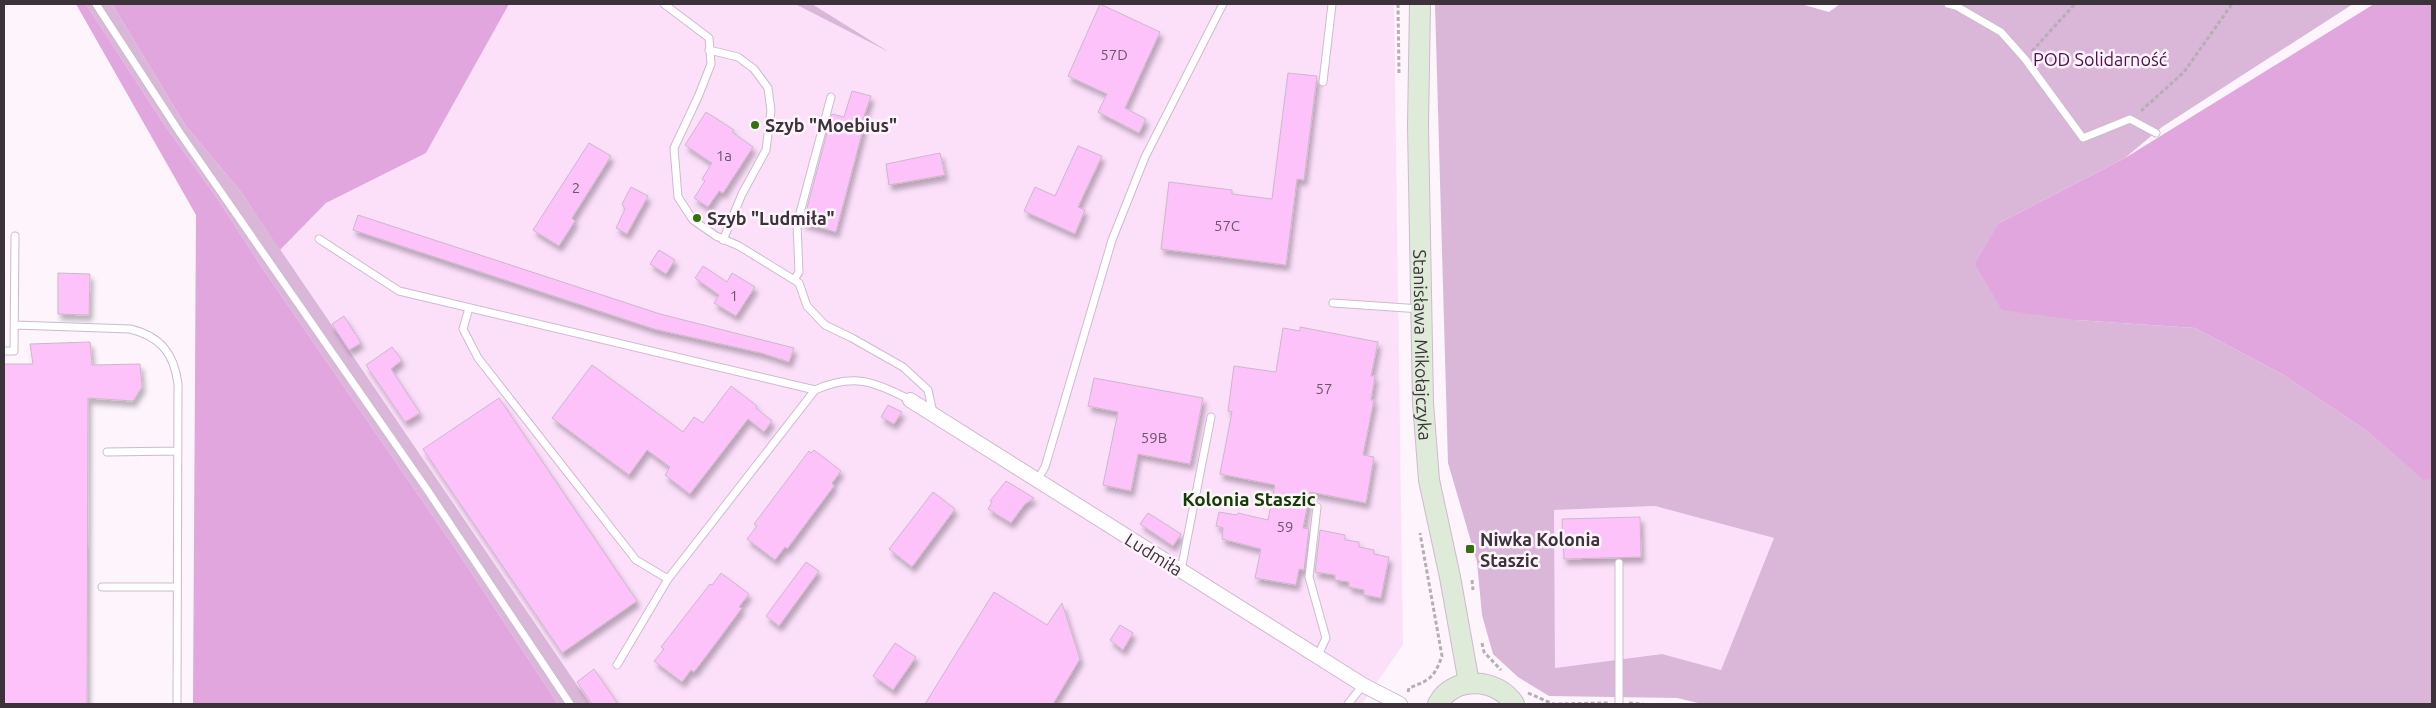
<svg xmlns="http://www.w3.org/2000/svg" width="2436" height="708" viewBox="0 0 2436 708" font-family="Ubuntu,sans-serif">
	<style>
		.built { fill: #fce0fa }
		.green { fill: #dab7d8; fill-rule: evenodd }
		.forest { fill: #e1a6dd }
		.building { fill: #fec2fa; stroke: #ccb7ca; filter: url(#shadow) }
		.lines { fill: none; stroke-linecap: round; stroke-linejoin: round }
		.lane-casing { stroke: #cebacd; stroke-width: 9 }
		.street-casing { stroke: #cebacd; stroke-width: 16 }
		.secondary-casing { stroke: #cebacd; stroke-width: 22 }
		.path { stroke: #b6adb5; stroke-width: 3; stroke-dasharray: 4 2.5; stroke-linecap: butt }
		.lane { stroke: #fff; stroke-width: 7 }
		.street { stroke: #fff; stroke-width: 14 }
		.secondary { stroke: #ddebd8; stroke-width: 20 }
		.poi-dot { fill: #32720c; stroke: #fdf4fc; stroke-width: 2 }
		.labels { text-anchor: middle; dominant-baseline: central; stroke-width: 5; stroke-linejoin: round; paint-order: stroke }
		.number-label { font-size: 15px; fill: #6c566a }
		.park-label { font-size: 18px; fill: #530d52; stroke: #fdf4fc }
		.poi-label { font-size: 18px; font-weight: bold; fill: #3b323a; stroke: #fdf4fc; text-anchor: start }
		.street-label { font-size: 18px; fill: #3b323a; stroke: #fdf4fc }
		.neighbourhood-label { font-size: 19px; font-weight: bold; fill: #133c00; stroke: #fdf4fc }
	</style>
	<defs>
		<filter id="shadow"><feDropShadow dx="3" dy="5.5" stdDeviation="2.5" flood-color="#0004"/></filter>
	</defs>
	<rect width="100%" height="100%" fill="#fdf4fc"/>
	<path class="built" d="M 509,4 L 795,4 L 881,48 L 812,4 L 1394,4 L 1403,645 L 1362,704 L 590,704 L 280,250 L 326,203 L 426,153 Z
		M 1655,506 L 1774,538 L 1721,670 L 1662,654 L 1555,668 L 1553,510 Z"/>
	<path class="green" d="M 86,4 L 112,4 L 185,125 L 241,192 L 590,704 L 558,704 L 459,554 L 263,269 L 217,198 L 164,124 Z
		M 795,4 L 812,4 L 889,52 Z
		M 1435,4 L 1801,4 L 1829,12 L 1840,4 L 2353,4 L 2162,127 L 2125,158 L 1999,223 L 2076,320 L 2195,328 L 2282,374 L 2367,431 L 2424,479 L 2432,479 L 2432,704 L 1702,704 L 1677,698 L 1549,696 L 1518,677 L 1493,654 L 1482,615 L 1477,562 L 1448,463 ZM 1655,506 L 1774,538 L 1721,670 L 1662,654 L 1555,668 L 1554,510 Z"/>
	<path class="forest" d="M 76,4 L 86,4 L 164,124 L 217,198 L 263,269 L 459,554 L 558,704 L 193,704 L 196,215 Z
		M 112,4 L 509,4 L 426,153 L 326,203 L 280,250 L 241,192 L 185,125 Z
		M 2374,4 L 2432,4 L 2432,479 L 2424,480 L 2367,431 L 2282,374 L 2195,328 L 2076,320 L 2002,310 L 1975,264 L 1999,223 L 2125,158 Z"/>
	<path class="building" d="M 1100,4 L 1160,32 L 1125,108 L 1146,119 L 1139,133 L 1098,112 L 1107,94 L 1068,76 Z
		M 1288,73 L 1317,76 L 1304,180 L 1297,179 L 1286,265 L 1161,249 L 1169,182 L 1232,190 L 1232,194 L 1272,199 Z
		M 852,91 L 871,96 L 862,122 L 865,122 L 836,232 L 803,223 L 832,114 L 844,117 Z
		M 706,112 L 734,130 L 732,132 L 753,147 L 723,193 L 719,191 L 708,207 L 694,198 L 705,181 L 702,179 L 712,163 L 685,145 Z
		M 589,143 L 611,156 L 572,218 L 575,221 L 559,246 L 533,230 Z
		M 1078,146 L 1102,156 L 1078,207 L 1085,210 L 1075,234 L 1024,211 L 1035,187 L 1055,196 Z
		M 940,153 L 945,175 L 889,185 L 886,164 Z
		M 631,187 L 648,196 L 627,234 L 616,228 L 625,209 L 622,204 Z
		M 358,215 L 660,314 L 794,348 L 789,362 L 761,353 L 654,329 L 353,230 Z
		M 659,250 L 675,260 L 666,274 L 650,264 Z
		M 703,266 L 727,282 L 732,273 L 755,287 L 736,316 L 714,303 L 719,295 L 695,278 Z
		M 58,273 L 90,274 L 89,315 L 58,314 Z
		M 344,316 L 361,343 L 349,350 L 332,324 Z
		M 1300,327 L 1378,342 L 1371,376 L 1375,376 L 1371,400 L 1374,400 L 1363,455 L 1374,457 L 1366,503 L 1310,492 L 1303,528 L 1309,529 L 1304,570 L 1299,569 L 1296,585 L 1255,578 L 1261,549 L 1222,539 L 1223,528 L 1216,526 L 1219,512 L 1237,515 L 1238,513 L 1268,520 L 1275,485 L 1220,474 L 1232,412 L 1228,411 L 1234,366 L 1276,372 L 1283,328 L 1300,331 Z
		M 90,342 L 92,365 L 140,364 L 142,387 L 133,401 L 88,398 L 87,704 L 4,704 L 4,364 L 33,364 L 30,344 Z
		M 392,347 L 402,360 L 391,369 L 420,413 L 405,422 L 366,365 Z
		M 592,365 L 683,432 L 694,417 L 703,423 L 731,386 L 757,406 L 756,408 L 772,421 L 764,432 L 748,419 L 690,494 L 665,475 L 670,467 L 647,450 L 629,475 L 552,418 Z
		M 1094,378 L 1203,398 L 1190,464 L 1138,454 L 1131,491 L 1103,485 L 1118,412 L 1088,406 Z
		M 499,398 L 637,601 L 562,653 L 423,449 Z
		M 888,405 L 902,412 L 894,424 L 881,417 Z
		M 814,450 L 841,471 L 832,483 L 834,486 L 787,549 L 785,547 L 775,560 L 747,539 L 757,526 L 754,524 L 809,451 L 811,453 Z
		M 1006,481 L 1034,498 L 1025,504 L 1011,523 L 988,509 L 992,502 L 990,501 Z
		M 933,492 L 955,509 L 912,567 L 889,549 Z
		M 1148,513 L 1181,534 L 1173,546 L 1140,524 Z
		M 1640,517 L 1641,557 L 1564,559 L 1562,519 Z
		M 1320,530 L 1345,535 L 1345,540 L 1359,542 L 1359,547 L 1374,550 L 1374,554 L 1389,557 L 1381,598 L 1364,595 L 1364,590 L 1349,587 L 1349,582 L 1335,580 L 1335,575 L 1315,572 Z
		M 806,562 L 819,571 L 779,626 L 766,616 Z
		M 721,573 L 749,594 L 739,607 L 742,608 L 710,651 L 694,672 L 691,670 L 682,682 L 654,661 L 664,649 L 661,647 L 710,584 L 712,585 Z
		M 994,592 L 1047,625 L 1062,603 L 1080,659 L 1053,704 L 925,704 Z
		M 1120,625 L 1133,633 L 1123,650 L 1110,640 Z
		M 895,643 L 916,657 L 893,690 L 873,676 Z
		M 594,669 L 618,704 L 592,704 L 577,682 Z"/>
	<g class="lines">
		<defs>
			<path id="lane" d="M 96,4 L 180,133 L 428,491 L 570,704
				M 664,4 L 709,38 L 711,64 L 698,97 L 674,148 L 678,197 L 693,220 L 716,236 L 739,246 L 799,283 L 807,306 L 825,325 L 852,338 L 903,367 L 928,390 L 933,413
				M 1948,4 L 1956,6 L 2001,32 L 2025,59 L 2083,138 L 2130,119 L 2156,133
				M 709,50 L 738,57 L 754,69 L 768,88 L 771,111 L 766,150 L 742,194 L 723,240
				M 1323,82 L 1332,4
				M 319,239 L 399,291 L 815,390
				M 794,280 L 799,272 L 797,224 L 831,97
				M 1333,303 L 1421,309
				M 469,308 L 463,329 L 478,358 L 636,560 L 668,579
				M 15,325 L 130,329 C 160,336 174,353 178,384 L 177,704
				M 4,351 L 14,351 L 15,236
				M 107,452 L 177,451
				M 1037,480 L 1045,467 L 1112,240 L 1145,157 L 1223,4
				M 1317,507 L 1309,577 L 1326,638 L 1318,655
				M 1181,570 L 1211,417
				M 102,587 L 177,587
				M 617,665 L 668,579 L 815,390 C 853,373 874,381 910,400
				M 1348,704 L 1363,685
				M 1619,704 L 1619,563"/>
			<path id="street" d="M 910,400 L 1363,685 L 1400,704"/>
			<g id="secondary">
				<path id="s1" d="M 1420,4 L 1418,126 L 1423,403 L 1429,480 L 1450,577 L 1469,683"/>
				<path d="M 1438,704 C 1453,675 1498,678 1514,704"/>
			</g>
		</defs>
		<use href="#lane" class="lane-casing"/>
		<use href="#street" class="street-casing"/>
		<use href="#secondary" class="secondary-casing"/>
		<path class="path" d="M 1398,4 L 1399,73
			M 2032,51 L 2075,4
			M 2141,111 L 2184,72 L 2232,4
			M 1472,580 L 1473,590
			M 1482,643 L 1484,652 L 1501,670
			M 1408,692 L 1409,688 C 1430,680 1434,678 1442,656 L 1420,533
			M 1528,693 L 1553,704 L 1608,703
			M 1629,703 L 1643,704"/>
		<use href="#lane" class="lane"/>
		<use href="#street" class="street"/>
		<use href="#secondary" class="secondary"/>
	</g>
	<g class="poi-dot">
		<circle cx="755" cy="125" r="5"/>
		<circle cx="697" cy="218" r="5"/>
		<rect x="1465" y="544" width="10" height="10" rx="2.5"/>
	</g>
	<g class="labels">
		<g class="number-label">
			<text x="1114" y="54">57D</text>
			<text x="724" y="155">1a</text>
			<text x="576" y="187">2</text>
			<text x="1227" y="225">57C</text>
			<text x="734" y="295">1</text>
			<text x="1324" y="388">57</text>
			<text x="1154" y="437">59B</text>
			<text x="1285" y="526">59</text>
		</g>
		<g class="park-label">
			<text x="2100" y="59">POD Solidarność</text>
		</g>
		<g class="poi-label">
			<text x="765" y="125">Szyb "Moebius"</text>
			<text x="707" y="218">Szyb "Ludmiła"</text>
			<text x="1480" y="539">Niwka Kolonia<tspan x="1480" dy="21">Staszic</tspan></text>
		</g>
		<g class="street-label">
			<text stroke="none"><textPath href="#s1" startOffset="341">Stanisława Mikołajczyka</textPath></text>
			<text transform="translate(1154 554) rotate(32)">Ludmiła</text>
		</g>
		<g class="neighbourhood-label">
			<text x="1249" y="499">Kolonia Staszic</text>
		</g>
	</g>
	<rect width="2436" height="708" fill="none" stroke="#3b323a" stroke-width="10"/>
</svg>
